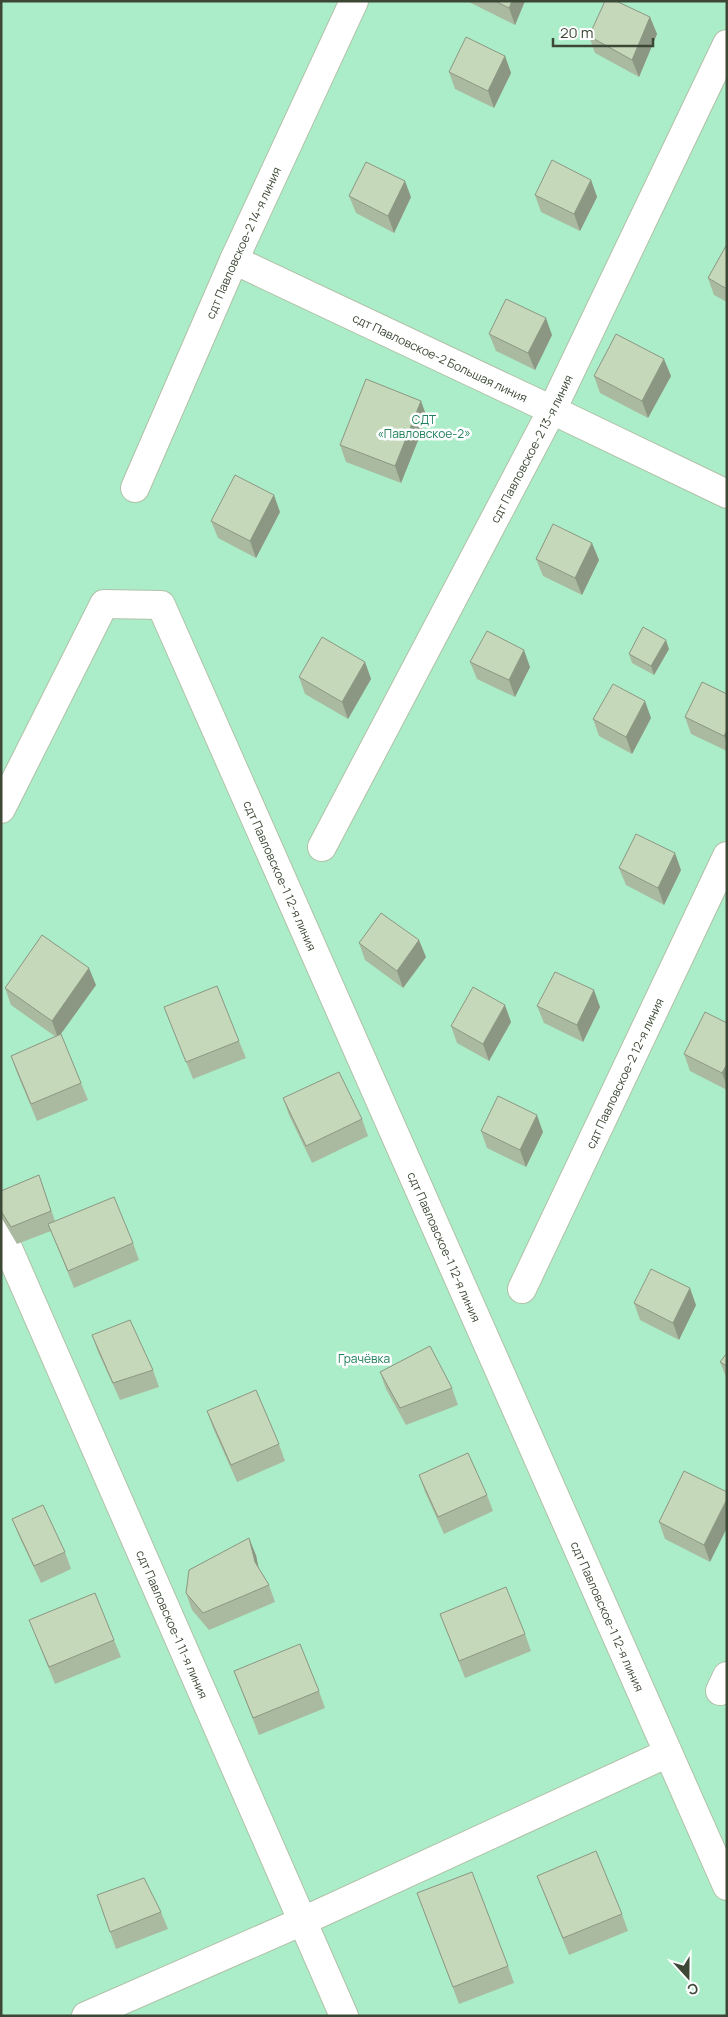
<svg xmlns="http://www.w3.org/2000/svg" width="728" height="2017" viewBox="0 0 728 2017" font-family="Manrope,sans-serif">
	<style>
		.green { fill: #abedc9 }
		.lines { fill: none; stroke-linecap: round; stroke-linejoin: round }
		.minor-casing { stroke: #b0c1a8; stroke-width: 30 }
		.minor { stroke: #fff; stroke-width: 28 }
		.wall { fill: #aabaa0 }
		.shaded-wall { fill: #8b9782 }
		.building { fill: #c6d8ba; stroke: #8b9782 }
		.labels { text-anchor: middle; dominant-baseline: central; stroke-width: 5; stroke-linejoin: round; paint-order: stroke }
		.street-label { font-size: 12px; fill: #3c4835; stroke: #fff }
		.park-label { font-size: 12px; fill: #21815d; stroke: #fff }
	</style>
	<rect width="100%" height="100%" fill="#eaf5e6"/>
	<path class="green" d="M 1,1 L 727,1 L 727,2016 L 1,2016 Z"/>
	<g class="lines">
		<defs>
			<g id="minor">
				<path id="s1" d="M 234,260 L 552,410 L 727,494"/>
				<path id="s2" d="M 135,488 L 234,260 L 354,1"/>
				<path id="s3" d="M 1,809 L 104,604 L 161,605 L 727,1886"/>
				<path id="s4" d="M 322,847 L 552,410 L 727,44"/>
				<path id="s5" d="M 1,1232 L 344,2016"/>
				<path id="s6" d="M 522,1289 L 727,856"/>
				<path d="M 720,1691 L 727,1676"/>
				<path d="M 86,2016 L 303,1921 L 668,1753"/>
			</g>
		</defs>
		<use href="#minor" class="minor-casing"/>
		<use href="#minor" class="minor"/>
	</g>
	<path class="wall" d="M 467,1 L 525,1 L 515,25 Z
		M 650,17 L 657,34 L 639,77 L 595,53 L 589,36 Z
		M 505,56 L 511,73 L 494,108 L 455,89 L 449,72 Z
		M 591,180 L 597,197 L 580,231 L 541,212 L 535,195 Z
		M 349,196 L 411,197 L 394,233 L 356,213 Z
		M 727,244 L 727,302 L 714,295 L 708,278 Z
		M 489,334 L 552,335 L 535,370 L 496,351 Z
		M 594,376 L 671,376 L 648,418 L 600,393 Z
		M 421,401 L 427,418 L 401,483 L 346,462 L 340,445 Z
		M 280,512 L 256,558 L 218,538 L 211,521 Z
		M 536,559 L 599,560 L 582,595 L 543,576 Z
		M 669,649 L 654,675 L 632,663 L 629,654 Z
		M 365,662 L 371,679 L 348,719 L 305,694 L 299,677 Z
		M 470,662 L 530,667 L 515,697 L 477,679 Z
		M 727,694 L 727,751 L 691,734 L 685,717 Z
		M 651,718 L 632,754 L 599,736 L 593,719 Z
		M 619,868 L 681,870 L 664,905 L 626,885 Z
		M 359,943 L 426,957 L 403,988 L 365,960 Z
		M 96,985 L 60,1035 L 81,1083 L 88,1100 L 37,1121 L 17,1073 L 11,1056 L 56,1037 L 11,1005 L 5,988 Z
		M 537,1006 L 600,1007 L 583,1042 L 544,1023 Z
		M 164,1007 L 239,1041 L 246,1058 L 193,1079 Z
		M 511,1022 L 489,1061 L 457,1043 L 451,1026 Z
		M 727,1023 L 727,1090 L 690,1071 L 684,1054 Z
		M 283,1098 L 362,1119 L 368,1136 L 312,1163 L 289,1115 Z
		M 481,1131 L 543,1132 L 526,1167 L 487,1148 Z
		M 39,1175 L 55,1221 L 133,1243 L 139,1260 L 74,1288 L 51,1231 L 17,1244 L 1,1217 L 1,1191 Z
		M 634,1303 L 696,1305 L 679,1340 L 640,1320 Z
		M 92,1335 L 153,1370 L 159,1387 L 120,1400 L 98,1352 Z
		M 727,1353 L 727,1379 L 720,1362 Z
		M 380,1372 L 452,1388 L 458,1405 L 406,1425 L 386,1389 Z
		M 207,1411 L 279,1444 L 285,1461 L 237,1482 L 213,1428 Z
		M 684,1471 L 710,1562 L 665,1539 L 659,1522 Z
		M 419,1475 L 487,1495 L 493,1511 L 444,1534 L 425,1492 Z
		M 12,1519 L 65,1552 L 71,1569 L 41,1583 L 19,1536 Z
		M 256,1555 L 258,1568 L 269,1585 L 275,1602 L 209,1630 L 192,1610 L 186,1593 Z
		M 440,1614 L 525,1634 L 531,1651 L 465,1678 Z
		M 29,1620 L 114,1640 L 121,1657 L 55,1684 Z
		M 234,1671 L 319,1691 L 325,1708 L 259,1735 Z
		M 537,1876 L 622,1914 L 628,1931 L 569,1955 Z
		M 417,1893 L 508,1966 L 514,1983 L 459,2004 Z
		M 97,1895 L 161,1912 L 168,1929 L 116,1949 Z"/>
	<path class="shaded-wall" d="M 512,1 L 525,1 L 515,25 L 509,8 Z
		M 650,17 L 657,34 L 639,77 L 632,60 Z
		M 505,56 L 511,73 L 494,108 L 488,91 Z
		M 591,180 L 597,197 L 580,231 L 574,214 Z
		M 405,181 L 411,197 L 394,233 L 388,216 Z
		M 546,318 L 552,335 L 535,370 L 528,353 Z
		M 664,359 L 671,376 L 648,418 L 642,401 Z
		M 421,401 L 427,418 L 401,483 L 395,466 Z
		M 274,495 L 280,512 L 256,558 L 250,541 Z
		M 592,543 L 599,560 L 582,595 L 575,578 Z
		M 666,640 L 669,649 L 654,675 L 651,666 Z
		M 524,650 L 530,667 L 515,697 L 509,680 Z
		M 365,662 L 371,679 L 348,719 L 342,702 Z
		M 645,701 L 651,718 L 632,754 L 626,737 Z
		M 727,730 L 727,743 L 724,736 Z
		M 675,853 L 681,870 L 664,905 L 658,888 Z
		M 419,940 L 426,957 L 403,988 L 397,971 Z
		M 89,968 L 96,985 L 58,1038 L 52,1021 Z
		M 594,990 L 600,1007 L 583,1042 L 577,1025 Z
		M 505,1005 L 511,1022 L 489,1061 L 483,1044 Z
		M 727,1064 L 727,1086 L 722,1073 Z
		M 537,1115 L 543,1132 L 526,1167 L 520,1150 Z
		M 690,1288 L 696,1305 L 679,1340 L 673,1323 Z
		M 727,1499 L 727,1528 L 710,1562 L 704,1545 Z
		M 249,1538 L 256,1555 L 261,1579 L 255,1562 Z"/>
	<path class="building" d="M 495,1 L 512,1 L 509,8 Z
		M 605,1 L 616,1 L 650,17 L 632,60 L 589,36 Z
		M 466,37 L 505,56 L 488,91 L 449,72 Z
		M 552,160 L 591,180 L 574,214 L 535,195 Z
		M 366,162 L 405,181 L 388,216 L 349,196 Z
		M 727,244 L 727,289 L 708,278 Z
		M 506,299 L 546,318 L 528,353 L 489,334 Z
		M 616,334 L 664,359 L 642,401 L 594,376 Z
		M 366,379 L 421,401 L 395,466 L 340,445 Z
		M 235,475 L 274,495 L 250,541 L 211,521 Z
		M 553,524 L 592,543 L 575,578 L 536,559 Z
		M 643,627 L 666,640 L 651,666 L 629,654 Z
		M 487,631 L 524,650 L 509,680 L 470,662 Z
		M 322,637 L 365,662 L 342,702 L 299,677 Z
		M 702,682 L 727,694 L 727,730 L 724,736 L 685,717 Z
		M 613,684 L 645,701 L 626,737 L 593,719 Z
		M 636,834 L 675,853 L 658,888 L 619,868 Z
		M 381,913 L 419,940 L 397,971 L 359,943 Z
		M 42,935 L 89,968 L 52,1021 L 5,988 Z
		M 555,972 L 594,990 L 577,1025 L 537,1006 Z
		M 217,986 L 239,1041 L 186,1062 L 164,1007 Z
		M 473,987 L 505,1005 L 483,1044 L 451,1026 Z
		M 705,1012 L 727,1023 L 727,1064 L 722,1073 L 684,1054 Z
		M 61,1034 L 81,1083 L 31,1104 L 11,1056 Z
		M 339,1072 L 362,1119 L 306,1146 L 283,1098 Z
		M 498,1096 L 537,1115 L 520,1150 L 481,1131 Z
		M 39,1175 L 51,1211 L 11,1227 L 1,1211 L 1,1191 Z
		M 114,1197 L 133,1243 L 68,1271 L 48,1224 Z
		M 651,1269 L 690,1288 L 673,1323 L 634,1303 Z
		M 130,1320 L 153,1370 L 113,1383 L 92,1335 Z
		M 430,1346 L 452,1388 L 400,1408 L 380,1372 Z
		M 727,1353 L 727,1366 L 720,1362 Z
		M 256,1390 L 279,1444 L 231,1465 L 207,1411 Z
		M 468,1453 L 487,1495 L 438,1517 L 419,1475 Z
		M 684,1471 L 727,1492 L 727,1499 L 704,1545 L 659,1522 Z
		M 43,1505 L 65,1552 L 34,1566 L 12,1519 Z
		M 249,1538 L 255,1562 L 269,1585 L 203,1613 L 186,1593 L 189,1570 Z
		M 506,1587 L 525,1634 L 459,1661 L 440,1614 Z
		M 95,1593 L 114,1640 L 49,1667 L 29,1620 Z
		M 300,1644 L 319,1691 L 253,1718 L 234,1671 Z
		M 596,1851 L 622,1914 L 563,1938 L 537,1876 Z
		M 472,1872 L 508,1966 L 453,1987 L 417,1893 Z
		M 144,1878 L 161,1912 L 110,1932 L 97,1895 Z"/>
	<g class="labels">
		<g class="street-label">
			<text stroke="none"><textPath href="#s2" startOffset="268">сдт Павловское-2 14-я линия</textPath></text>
			<text stroke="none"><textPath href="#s1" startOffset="228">сдт Павловское-2 Большая линия</textPath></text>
			<text stroke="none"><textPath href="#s4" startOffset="450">сдт Павловское-2 13-я линия</textPath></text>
			<text stroke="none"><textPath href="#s3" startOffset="582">сдт Павловское-1 12-я линия</textPath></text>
			<text stroke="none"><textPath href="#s6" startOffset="239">сдт Павловское-2 12-я линия</textPath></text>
			<text stroke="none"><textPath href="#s3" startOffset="988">сдт Павловское-1 12-я линия</textPath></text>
			<text stroke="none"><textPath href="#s3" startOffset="1392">сдт Павловское-1 12-я линия</textPath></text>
			<text stroke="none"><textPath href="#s5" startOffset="428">сдт Павловское-1 11-я линия</textPath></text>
		</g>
		<g class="park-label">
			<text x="424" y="419">СДТ<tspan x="424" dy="14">«Павловское-2»</tspan></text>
			<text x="364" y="1358">Грачёвка</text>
		</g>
	</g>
	<rect width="728" height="2017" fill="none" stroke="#3c4835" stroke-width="5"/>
	<g transform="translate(688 1977) rotate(159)" stroke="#ffffff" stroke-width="4" paint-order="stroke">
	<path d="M0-4L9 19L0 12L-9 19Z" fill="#3c4835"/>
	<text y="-8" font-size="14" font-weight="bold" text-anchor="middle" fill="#3c4835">С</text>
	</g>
	<path d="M553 38v8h100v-8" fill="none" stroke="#3c4835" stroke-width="2.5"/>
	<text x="560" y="38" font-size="15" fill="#3c4835" stroke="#ffffff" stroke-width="4" paint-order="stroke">20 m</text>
</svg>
